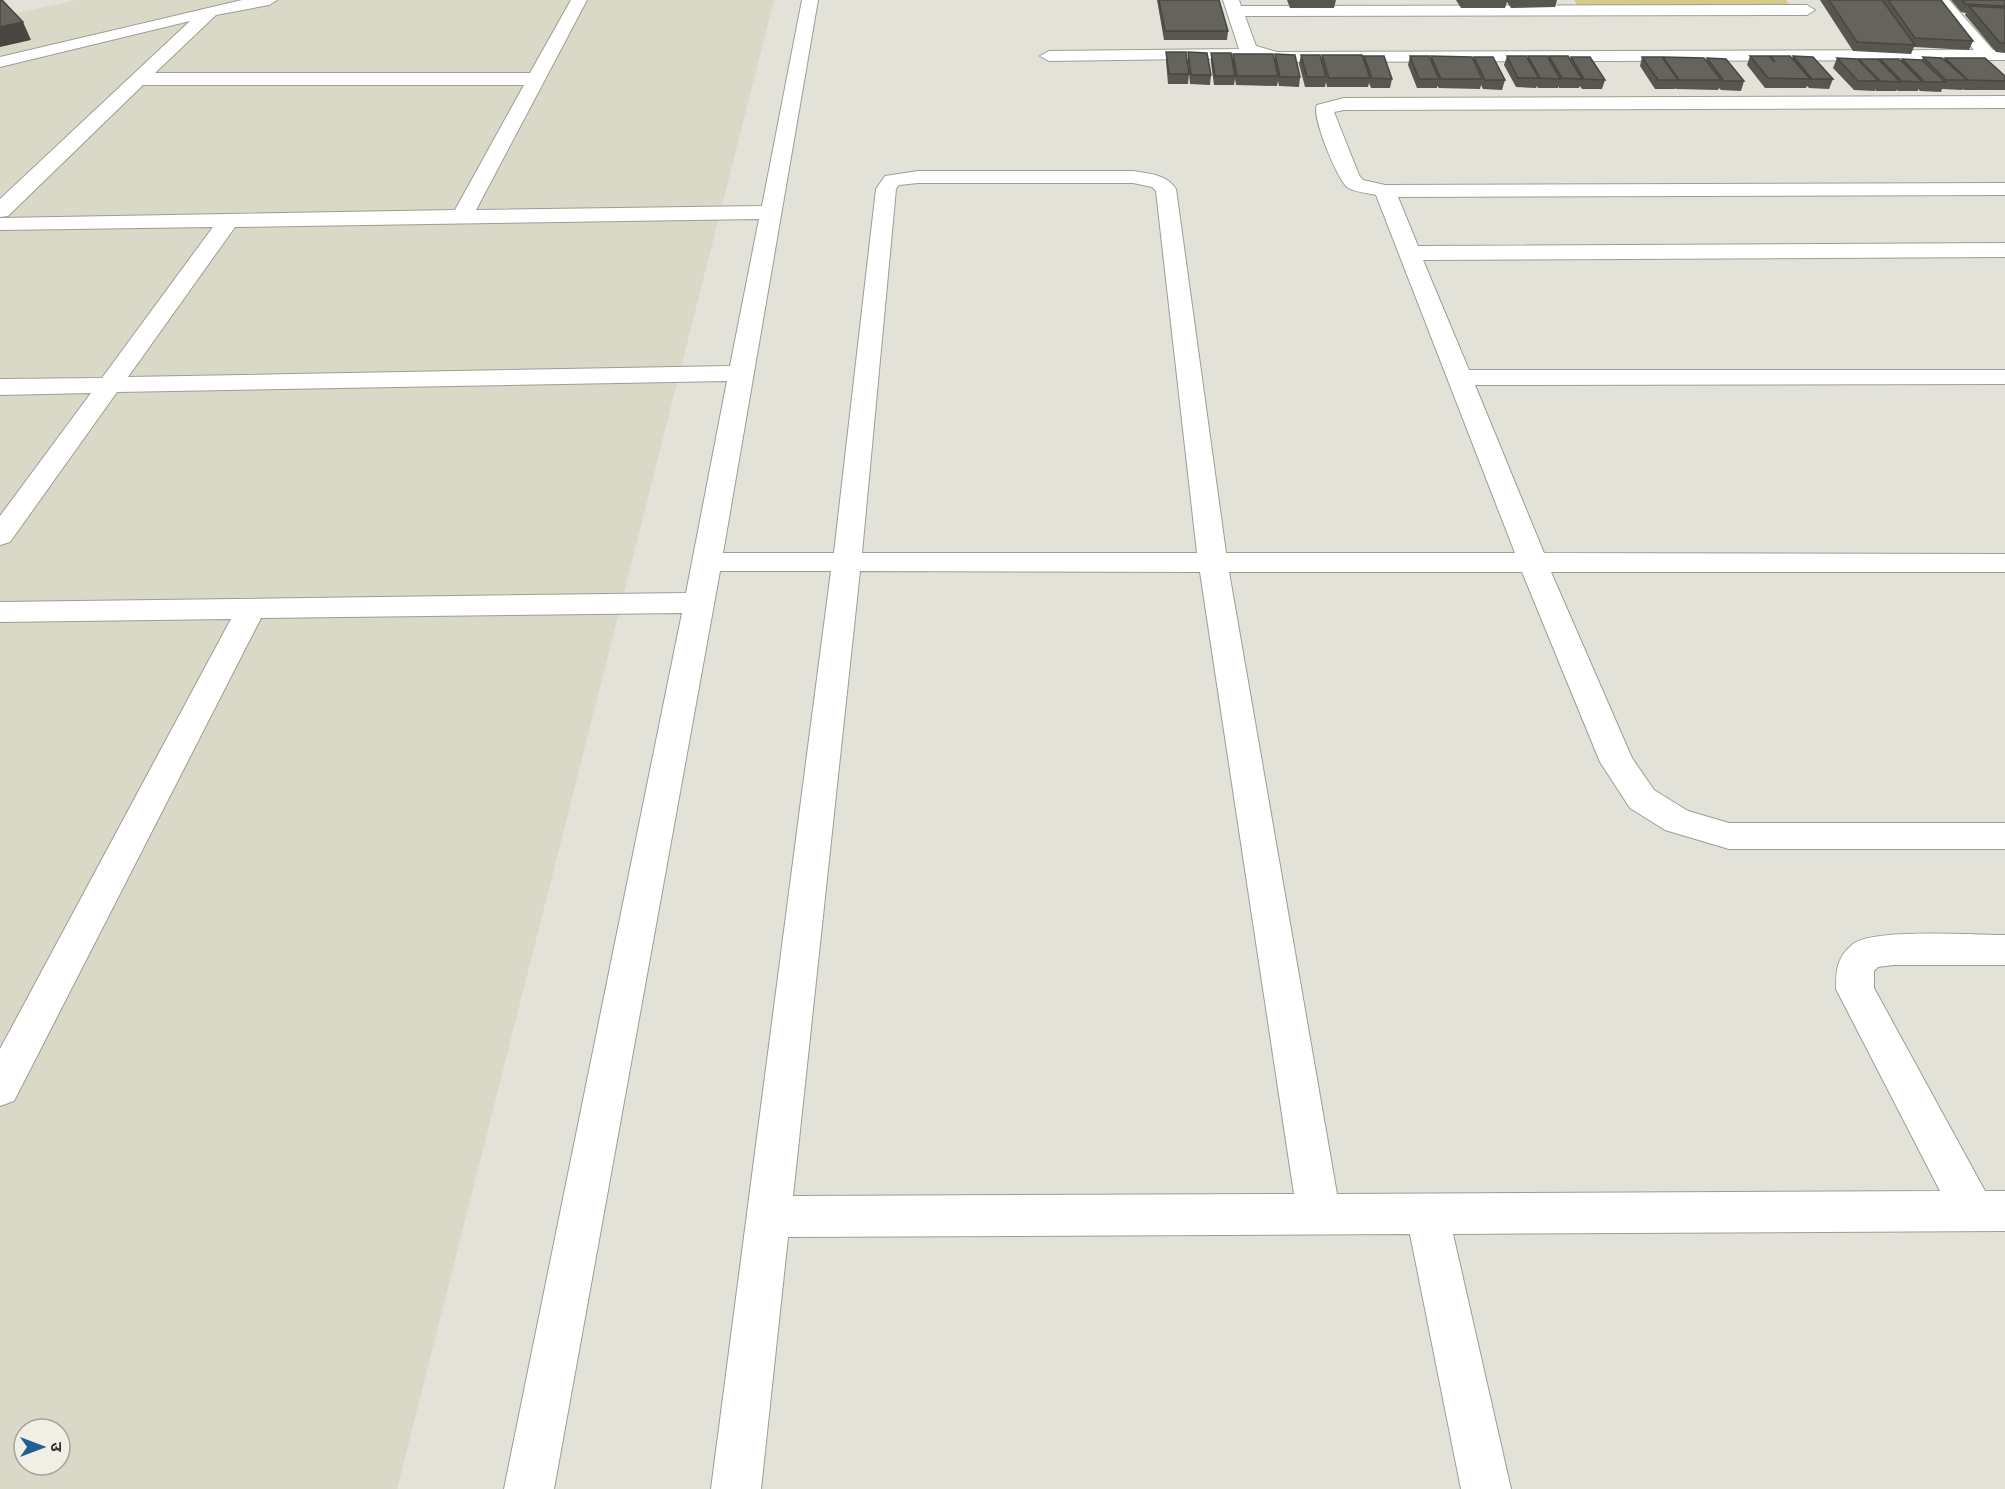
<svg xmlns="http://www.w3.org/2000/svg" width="2005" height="1489" viewBox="0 0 2005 1489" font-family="'Open Sans','Noto Sans Devanagari',sans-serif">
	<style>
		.built { fill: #dad8c7; fill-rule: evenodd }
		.green { fill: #d4ca8a }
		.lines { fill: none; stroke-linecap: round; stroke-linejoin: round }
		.minor-casing { stroke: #9e9d95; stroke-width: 2 }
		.minor { fill: #fff; fill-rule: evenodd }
		.wall { fill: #57564f }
		.shaded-wall { fill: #474640 }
		.building { fill: #65645c; stroke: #474640; stroke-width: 1.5 }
	</style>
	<rect width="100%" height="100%" fill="#e3e2d8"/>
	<path class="built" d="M 76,0 L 774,0 L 397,1489 L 0,1489 L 0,17 ZM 24,1429 L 60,1429 L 60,1465 L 24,1465 Z"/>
	<path class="green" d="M 1574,0 L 1786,0 L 1789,5 L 1578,6 Z"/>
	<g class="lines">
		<defs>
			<path id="minor" d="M 242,0 L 277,0 L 269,5 L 216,15 L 155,73 L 530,73 L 571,0 L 587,0 L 476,210 L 762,206 L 802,0 L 818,0 L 723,553 L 834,553 L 876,189 L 885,176 L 918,171 L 1133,171 C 1150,174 1166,174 1176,189 L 1226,553 L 1515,553 L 1376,195 C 1368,193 1355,192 1348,188 C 1337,180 1311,115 1317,105 L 1344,98 L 2005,96 L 2005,108 L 1344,110 L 1334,112 L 1359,175 L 1363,180 L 1385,185 L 2005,183 L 2005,195 L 1398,197 L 1418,246 L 2005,243 L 2005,257 L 1423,260 L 1469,370 L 2005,370 L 2005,384 L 1475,385 L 1544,553 L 2005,554 L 2005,572 L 1551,572 L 1632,758 L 1654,790 L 1688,811 L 1729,823 L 2005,823 L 2005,849 L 1729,849 L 1665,830 L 1630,808 L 1600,762 L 1522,572 L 1229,572 L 1337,1194 L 1940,1191 L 1836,989 C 1836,970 1837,957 1853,944 C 1873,928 1975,935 2005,935 L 2005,965 L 1893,965 L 1878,967 L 1874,971 L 1874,988 L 1985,1191 L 2005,1191 L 2005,1231 L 1453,1234 L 1511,1489 L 1461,1489 L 1410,1234 L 788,1237 L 761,1489 L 711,1489 L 831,571 L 720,571 L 554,1489 L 504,1489 L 682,613 L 261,618 L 14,1101 L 0,1106 L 0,1049 L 231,619 L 0,622 L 0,602 L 686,593 L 727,381 L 117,392 L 10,542 L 0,545 L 0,516 L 91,393 L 0,395 L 0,379 L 102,378 L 213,227 L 0,230 L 0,218 L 455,210 L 524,85 L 143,85 L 8,216 L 0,217 L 0,199 L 190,21 L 0,67 L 0,57 ZM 918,183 L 1133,183 L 1152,187 L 1156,191 L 1197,553 L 862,553 L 896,189 L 899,185 ZM 759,219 L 730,366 L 128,377 L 235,227 ZM 860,571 L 1200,572 L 1294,1194 L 793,1196 Z
				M 1223,0 L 1239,0 L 1241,6 L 1807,5 L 1815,10 L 1807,15 L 1245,16 L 1256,46 L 1277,52 L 1974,50 L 1932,0 L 1949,0 L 1993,50 L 2005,50 L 2005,60 L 1277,62 L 1261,58 L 1049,61 L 1040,56 L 1049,51 L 1239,49 Z"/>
		</defs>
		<use href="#minor" class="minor-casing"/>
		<use href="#minor" class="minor"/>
	</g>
	<path class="wall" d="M 1157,0 L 1219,0 L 1228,31 L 1227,40 L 1164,40 Z
		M 1287,0 L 1336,0 L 1334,8 L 1290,8 Z
		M 1456,0 L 1557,0 L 1555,7 L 1511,8 L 1507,2 L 1505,8 L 1461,8 Z
		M 1820,0 L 1941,0 L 1973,41 L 1969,50 L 1914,47 L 1911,54 L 1853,51 Z
		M 1951,0 L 2005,0 L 2005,53 L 1996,52 L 1965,15 L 1966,13 L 1961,12 Z
		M 1166,52 L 1189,74 L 1188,84 L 1168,84 L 1166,61 Z
		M 1188,52 L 1211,75 L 1210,85 L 1190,84 L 1188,62 Z
		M 1211,53 L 1232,59 L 1233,54 L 1274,60 L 1275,54 L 1300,77 L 1299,87 L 1279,86 L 1278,81 L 1277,86 L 1236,85 L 1235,79 L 1234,85 L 1214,85 L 1211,63 Z
		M 1301,55 L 1321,59 L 1322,55 L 1364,60 L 1364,56 L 1392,79 L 1390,88 L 1371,88 L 1369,83 L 1368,87 L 1327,87 L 1326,82 L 1325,87 L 1305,87 L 1299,64 Z
		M 1410,56 L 1430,59 L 1431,56 L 1473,60 L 1474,57 L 1505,80 L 1502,90 L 1483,89 L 1481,85 L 1480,89 L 1439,88 L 1437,86 L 1437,88 L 1417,88 L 1408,65 Z
		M 1507,56 L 1528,59 L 1528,56 L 1548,58 L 1549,56 L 1570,59 L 1571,57 L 1605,80 L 1602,89 L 1582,89 L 1580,86 L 1579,88 L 1559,88 L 1558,86 L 1558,88 L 1538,88 L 1537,86 L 1536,88 L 1516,87 L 1504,65 Z
		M 1750,56 L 1770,57 L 1771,56 L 1792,58 L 1793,56 L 1833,79 L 1829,89 L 1809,88 L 1807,86 L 1806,88 L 1765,88 L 1747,65 Z
		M 1642,57 L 1663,59 L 1663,57 L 1706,60 L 1707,58 L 1744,81 L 1741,91 L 1721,90 L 1719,88 L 1718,90 L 1676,89 L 1675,88 L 1675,89 L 1655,89 L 1640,66 Z
		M 1923,57 L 1944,59 L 1945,58 L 2005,76 L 2005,90 L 1964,90 L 1963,89 L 1962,90 L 1942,89 L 1941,92 L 1920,91 L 1918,89 L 1918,91 L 1898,91 L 1897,90 L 1896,91 L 1876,91 L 1875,89 L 1875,91 L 1854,90 L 1833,68 L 1837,58 L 1858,60 L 1859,59 L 1879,60 L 1880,59 L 1901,61 L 1902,59 L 1922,60 Z"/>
	<path class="shaded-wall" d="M 23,22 L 31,40 L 0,47 L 0,27 Z"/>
	<path class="building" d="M 0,0 L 2,0 L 23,22 L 0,27 Z
		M 1159,0 L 1219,0 L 1228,31 L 1165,31 Z
		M 1829,0 L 1882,0 L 1915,45 L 1857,42 Z
		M 1888,0 L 1941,0 L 1973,41 L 1915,38 Z
		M 1962,0 L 2005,0 L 2005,6 L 1965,4 Z
		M 1969,6 L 2005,8 L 2005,43 L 2000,43 Z
		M 1166,52 L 1186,52 L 1189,74 L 1169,74 Z
		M 1188,52 L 1207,53 L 1211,75 L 1191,75 Z
		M 1211,53 L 1231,53 L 1235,76 L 1215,76 Z
		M 1233,54 L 1273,54 L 1278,76 L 1237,76 Z
		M 1275,54 L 1295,55 L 1300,77 L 1280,77 Z
		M 1301,55 L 1320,55 L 1326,77 L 1307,77 Z
		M 1322,55 L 1362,55 L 1370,78 L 1329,78 Z
		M 1364,56 L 1384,56 L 1392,79 L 1372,78 Z
		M 1410,56 L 1429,56 L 1439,79 L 1419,79 Z
		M 1431,56 L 1472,57 L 1482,79 L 1441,79 Z
		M 1507,56 L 1526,56 L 1539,78 L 1518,78 Z
		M 1528,56 L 1547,56 L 1560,79 L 1540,78 Z
		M 1549,56 L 1568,56 L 1582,79 L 1562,78 Z
		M 1750,56 L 1769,56 L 1775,62 L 1771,56 L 1790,56 L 1810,79 L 1768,78 Z
		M 1793,56 L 1813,57 L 1833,79 L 1812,79 Z
		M 1474,57 L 1493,57 L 1505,80 L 1485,80 Z
		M 1571,57 L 1590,57 L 1605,80 L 1584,79 Z
		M 1642,57 L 1662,57 L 1678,80 L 1658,80 Z
		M 1663,57 L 1704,58 L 1721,80 L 1679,80 Z
		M 1923,57 L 1942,58 L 1967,80 L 1946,80 Z
		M 1707,58 L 1726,59 L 1744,81 L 1724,81 Z
		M 1837,58 L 1857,59 L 1879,81 L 1858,81 Z
		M 1945,58 L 1985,58 L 2005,76 L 2005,81 L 1968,80 Z
		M 1859,59 L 1878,59 L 1900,82 L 1880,81 Z
		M 1880,59 L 1899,59 L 1922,82 L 1902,81 Z
		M 1902,59 L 1922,60 L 1945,82 L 1925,82 Z"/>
	<g transform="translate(42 1447) rotate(90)"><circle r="28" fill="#f0efe6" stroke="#a4a39c" stroke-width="1.5"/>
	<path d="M0-4.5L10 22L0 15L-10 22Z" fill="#235d95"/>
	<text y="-9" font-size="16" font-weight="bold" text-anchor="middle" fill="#32312e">उ</text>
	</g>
</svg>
